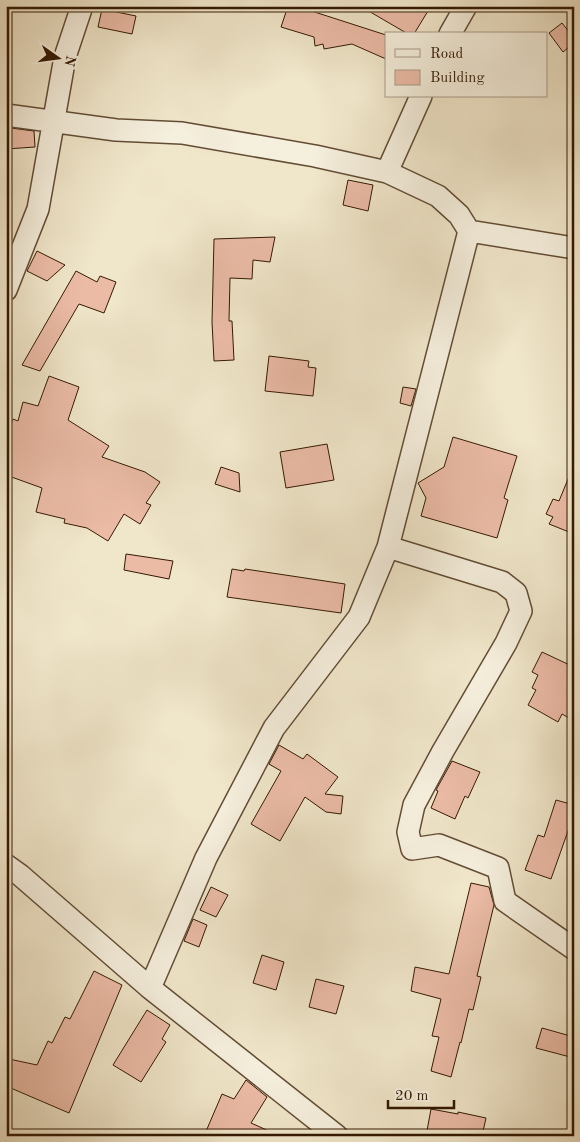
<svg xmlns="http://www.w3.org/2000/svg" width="580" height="1142" viewBox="0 0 580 1142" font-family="'Old Standard TT',serif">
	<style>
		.building { fill: #ebbba6; stroke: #341a03 }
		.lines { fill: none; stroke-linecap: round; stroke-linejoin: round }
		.street-casing { stroke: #634d35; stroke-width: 24 }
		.street { stroke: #f5efdd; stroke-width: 21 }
	</style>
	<rect width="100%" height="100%" fill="#f0e6ca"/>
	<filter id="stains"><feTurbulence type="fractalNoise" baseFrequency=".004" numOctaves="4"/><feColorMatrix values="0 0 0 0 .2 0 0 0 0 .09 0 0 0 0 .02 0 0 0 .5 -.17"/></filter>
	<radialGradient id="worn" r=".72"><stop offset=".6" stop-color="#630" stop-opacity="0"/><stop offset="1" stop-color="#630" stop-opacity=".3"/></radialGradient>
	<path class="building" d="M 288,6 L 296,6 L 386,35 L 386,59 L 352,44 L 324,49 L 323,44 L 315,46 L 314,37 L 281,27 Z
		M 360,6 L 431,6 L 414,34 L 408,34 Z
		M 102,9 L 136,16 L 132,34 L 98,27 Z
		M 562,23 L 574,38 L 574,43 L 563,52 L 549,33 Z
		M 11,128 L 34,131 L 35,147 L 6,149 L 6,129 Z
		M 348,180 L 373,185 L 368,211 L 343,205 Z
		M 275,237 L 270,262 L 253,260 L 252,279 L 230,278 L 229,321 L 232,321 L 234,360 L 214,361 L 212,322 L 214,239 Z
		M 37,251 L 65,265 L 47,281 L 27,271 Z
		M 76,271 L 97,282 L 100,276 L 116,282 L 104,313 L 79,304 L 40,371 L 22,365 Z
		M 269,356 L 309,361 L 308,367 L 316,368 L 313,396 L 265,391 Z
		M 49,376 L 79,387 L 68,420 L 109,446 L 102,457 L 145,472 L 160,482 L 146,503 L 151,505 L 140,524 L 124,514 L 108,541 L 87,528 L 64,523 L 65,519 L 36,512 L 42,488 L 6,475 L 6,423 L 11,425 L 13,419 L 18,421 L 23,402 L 38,406 Z
		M 403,387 L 416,389 L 411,406 L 400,403 Z
		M 453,437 L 517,456 L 504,498 L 508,500 L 497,538 L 421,516 L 426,498 L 418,483 L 444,467 Z
		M 327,444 L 334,480 L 286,488 L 280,452 Z
		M 221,467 L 239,473 L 240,492 L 215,484 Z
		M 573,467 L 574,467 L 574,534 L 549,524 L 553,517 L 546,514 L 553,499 L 559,501 Z
		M 126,554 L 173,561 L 169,579 L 124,570 Z
		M 232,569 L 244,571 L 245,569 L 345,584 L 341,613 L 227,597 Z
		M 542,652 L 574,667 L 574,721 L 562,714 L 558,722 L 528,705 L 536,690 L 532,688 L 538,675 L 532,672 Z
		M 279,745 L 303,759 L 307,754 L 338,777 L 325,794 L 343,796 L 341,814 L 326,812 L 305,797 L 280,841 L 251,824 L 281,771 L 269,764 Z
		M 452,761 L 480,772 L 468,798 L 465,796 L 455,819 L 431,808 L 438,791 L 436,790 Z
		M 556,800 L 574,805 L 574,814 L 551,879 L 525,870 L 538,835 L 544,837 Z
		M 471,883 L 489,887 L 494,905 L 477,976 L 481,977 L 473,1010 L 469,1009 L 461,1043 L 460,1042 L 451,1077 L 431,1071 L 439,1037 L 432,1036 L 441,999 L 411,991 L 415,967 L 449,974 Z
		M 211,887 L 228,895 L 216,917 L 200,910 Z
		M 193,919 L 207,925 L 199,947 L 184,941 Z
		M 262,955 L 284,962 L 276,990 L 253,983 Z
		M 94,971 L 122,985 L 69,1113 L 6,1086 L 6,1070 L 9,1059 L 37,1065 L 48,1041 L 52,1043 L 65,1017 L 70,1019 Z
		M 316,979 L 344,986 L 336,1014 L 309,1007 Z
		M 147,1010 L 170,1025 L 162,1039 L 166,1042 L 141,1082 L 113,1065 Z
		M 542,1028 L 574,1037 L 574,1058 L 536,1048 Z
		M 246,1080 L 267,1097 L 251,1123 L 280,1136 L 204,1136 L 222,1094 L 234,1099 Z
		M 431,1109 L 458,1114 L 458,1112 L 486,1118 L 482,1136 L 426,1136 Z"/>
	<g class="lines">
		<defs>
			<path id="street" d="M 450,34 L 466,6
				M 6,115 L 116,130 L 182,133 L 315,156 L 387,172 L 438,196 L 459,215 L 469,231 L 388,547 L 359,617 L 274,728 L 206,858 L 150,988
				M 387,172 L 421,96
				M 469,231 L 574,248
				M 6,290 L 38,209 L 65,57 L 82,6
				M 388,547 L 502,582 L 516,593 L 521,611 L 506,643 L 443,751 L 414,805 L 408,832 L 412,849 L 439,845 L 498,868 L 505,901 L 574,949
				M 6,865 L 20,875 L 150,988 L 337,1136"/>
		</defs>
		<use href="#street" class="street-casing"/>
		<use href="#street" class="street"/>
	</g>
	<rect width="580" height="1142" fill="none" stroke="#f0e6ca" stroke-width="25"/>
	<rect x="8" y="8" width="565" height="1127" fill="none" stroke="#341a03" stroke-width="2.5"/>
	<rect x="12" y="12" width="555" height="1117" fill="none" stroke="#341a03"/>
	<rect x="385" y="32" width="162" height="65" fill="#f5efdd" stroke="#a89a86"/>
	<rect x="395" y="49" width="25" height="8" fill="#f5efdd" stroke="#a89a86"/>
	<text x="430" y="58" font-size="15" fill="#341a03">Road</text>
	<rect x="395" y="70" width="25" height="15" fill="#ebbba6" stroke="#a89a86"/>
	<text x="430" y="82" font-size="15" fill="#341a03">Building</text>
	<g transform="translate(58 58) rotate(104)" stroke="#f5efdd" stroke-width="4" paint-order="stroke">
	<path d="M0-4L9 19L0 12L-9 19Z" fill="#341a03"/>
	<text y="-8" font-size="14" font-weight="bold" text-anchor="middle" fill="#341a03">N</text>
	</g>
	<path d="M388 1100v8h66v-8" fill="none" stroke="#341a03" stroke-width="2.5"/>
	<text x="395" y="1100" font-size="15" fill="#341a03" stroke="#f5efdd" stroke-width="4" paint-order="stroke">20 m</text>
	<rect width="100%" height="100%" filter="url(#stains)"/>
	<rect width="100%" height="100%" fill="url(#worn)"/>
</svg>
